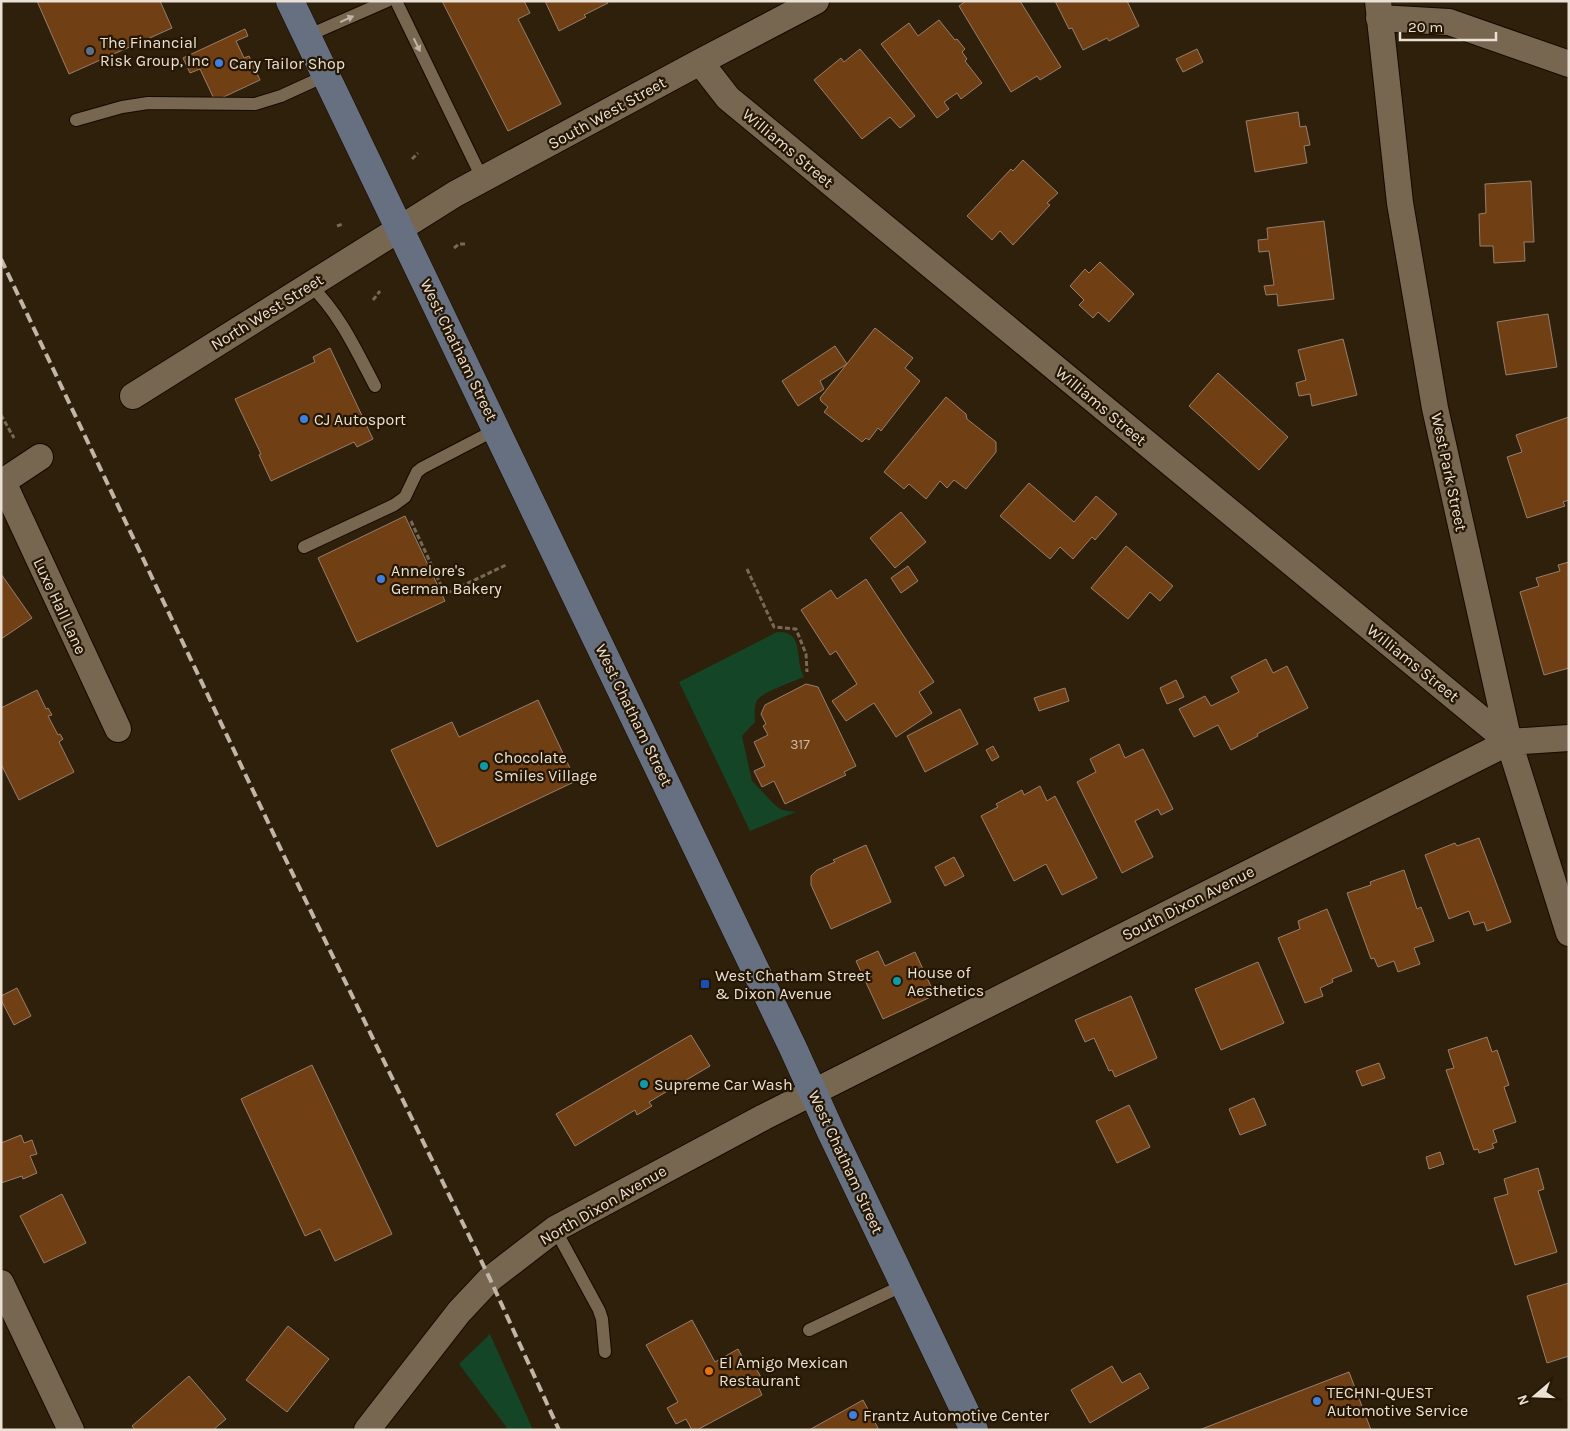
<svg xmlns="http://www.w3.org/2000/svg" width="1570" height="1431" viewBox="0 0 1570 1431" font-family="Karla,sans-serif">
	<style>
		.green { fill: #144526 }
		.building { fill: #713f14; stroke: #977e6d }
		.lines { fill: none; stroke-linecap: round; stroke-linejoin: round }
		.service-casing { stroke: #160900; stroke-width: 14 }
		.minor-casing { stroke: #160900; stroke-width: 28 }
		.secondary-casing { stroke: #160900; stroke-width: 29 }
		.path { stroke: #766958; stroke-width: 3; stroke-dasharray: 5 2.5; stroke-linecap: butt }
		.service { stroke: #776650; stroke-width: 12 }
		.minor { stroke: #776650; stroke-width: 26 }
		.secondary { stroke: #677081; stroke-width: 28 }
		.rail { stroke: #c0b5a7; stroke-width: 4; stroke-dasharray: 10 5; stroke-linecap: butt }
		.oneway { fill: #c2b5a6 }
		.service-dot { fill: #5c6f8a; stroke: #251703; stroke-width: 2 }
		.shop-dot { fill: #3f7fe0; stroke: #251703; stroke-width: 2 }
		.culture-dot { fill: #0f9aa8; stroke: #251703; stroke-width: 2 }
		.transit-dot { fill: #1a4fb4; stroke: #251703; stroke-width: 2 }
		.food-dot { fill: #e8710a; stroke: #251703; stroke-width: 2 }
		.labels { text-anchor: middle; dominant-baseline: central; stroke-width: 4.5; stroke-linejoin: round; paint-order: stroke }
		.number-label { font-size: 14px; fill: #ccb8a4 }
		.poi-label { font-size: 16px; fill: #eae0d4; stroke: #251703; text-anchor: start }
		.street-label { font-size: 16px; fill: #eae0d4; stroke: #251703 }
	</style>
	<rect width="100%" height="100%" fill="#2e200b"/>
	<path class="green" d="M 777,632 C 805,630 794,659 804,677 C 794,681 764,692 758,699 C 753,706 755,715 755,722 L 742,736 L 752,781 L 776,806 L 782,810 L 796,812 L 750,831 L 679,682 Z
		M 490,1334 L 533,1430 L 506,1430 L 507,1428 L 459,1364 Z"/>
	<path class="building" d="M 37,1 L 160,1 L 172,28 L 69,74 Z
		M 442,1 L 524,1 L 530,13 L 518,19 L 561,104 L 508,131 Z
		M 545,1 L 607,1 L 608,3 L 584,15 L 586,17 L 559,31 Z
		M 966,1 L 1020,1 L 1061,67 L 1040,80 L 1037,76 L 1011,92 L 959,6 Z
		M 1055,1 L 1127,1 L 1139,26 L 1109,41 L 1107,38 L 1083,50 L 1072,28 L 1069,29 Z
		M 939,20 L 955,40 L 957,39 L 965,49 L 962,52 L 967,59 L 965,61 L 982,83 L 961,99 L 957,93 L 944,102 L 949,109 L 937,118 L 881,44 L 909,23 L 918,36 Z
		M 245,29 L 248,36 L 236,41 L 244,58 L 249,56 L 260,80 L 215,101 L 200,69 L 190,73 L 183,58 Z
		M 860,49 L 915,116 L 900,128 L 890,117 L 862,139 L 814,80 L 841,58 L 844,62 Z
		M 1197,49 L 1203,62 L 1183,72 L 1176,59 Z
		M 1298,112 L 1300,127 L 1306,126 L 1310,145 L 1304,146 L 1307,163 L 1255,172 L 1246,121 Z
		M 1023,160 L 1058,193 L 1047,203 L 1050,205 L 1013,245 L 1000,231 L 992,240 L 967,216 L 1011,169 L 1013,171 Z
		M 1531,181 L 1534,242 L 1524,242 L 1525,261 L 1494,263 L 1493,246 L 1480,246 L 1479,214 L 1486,213 L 1485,184 Z
		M 1324,221 L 1334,299 L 1278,306 L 1277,294 L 1266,295 L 1264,286 L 1274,285 L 1269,251 L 1259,252 L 1258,240 L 1268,239 L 1267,228 Z
		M 1100,262 L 1134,294 L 1109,322 L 1098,312 L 1093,318 L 1079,305 L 1084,300 L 1070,286 L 1085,269 L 1089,273 Z
		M 1548,314 L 1557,367 L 1506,375 L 1497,322 Z
		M 875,328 L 913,358 L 905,368 L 920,381 L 881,431 L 878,428 L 869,440 L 866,438 L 862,442 L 824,412 L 828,407 L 821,401 L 820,398 Z
		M 1343,339 L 1357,395 L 1312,406 L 1310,394 L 1299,396 L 1296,383 L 1306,380 L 1298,350 Z
		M 835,346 L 847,364 L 820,381 L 824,389 L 798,406 L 782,381 Z
		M 330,348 L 373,439 L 357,447 L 354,442 L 271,481 L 259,455 L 261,454 L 235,399 L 315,362 L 313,357 Z
		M 1218,373 L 1288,437 L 1259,470 L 1189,406 Z
		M 946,397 L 966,414 L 967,419 L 996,442 L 996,452 L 966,489 L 954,480 L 947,488 L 940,481 L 926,499 L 909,484 L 904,489 L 884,472 Z
		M 1569,417 L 1569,500 L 1563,502 L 1565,506 L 1527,518 L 1507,457 L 1522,452 L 1516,435 Z
		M 1029,483 L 1074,522 L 1096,496 L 1117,514 L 1095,540 L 1092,537 L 1073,559 L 1060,547 L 1050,559 L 1000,516 Z
		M 901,512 L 926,542 L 895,568 L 870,538 Z
		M 405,516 L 445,601 L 357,642 L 318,558 Z
		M 1126,546 L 1173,586 L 1160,601 L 1150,592 L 1128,619 L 1091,588 Z
		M 1569,562 L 1569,668 L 1544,675 L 1520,592 L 1539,586 L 1536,578 L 1560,571 L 1558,565 Z
		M 908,566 L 918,581 L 901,593 L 891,578 Z
		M 1,574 L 32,618 L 1,639 Z
		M 866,579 L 934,682 L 919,692 L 932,713 L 896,737 L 874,703 L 846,721 L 832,701 L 857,684 L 836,651 L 830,655 L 801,610 L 831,590 L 837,599 Z
		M 1266,659 L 1273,673 L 1287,666 L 1308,708 L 1257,734 L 1258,736 L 1231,750 L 1218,725 L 1194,737 L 1179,709 L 1205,696 L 1211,706 L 1239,692 L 1231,677 Z
		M 1176,680 L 1184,697 L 1167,704 L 1160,688 Z
		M 806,684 L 818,687 L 856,766 L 844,772 L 846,775 L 785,804 L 774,781 L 762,787 L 754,771 L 765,766 L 754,742 L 768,735 L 763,726 L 766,724 L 761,714 L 765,705 Z
		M 1065,688 L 1069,701 L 1039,711 L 1034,698 Z
		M 37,690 L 46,709 L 48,708 L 52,715 L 48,716 L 58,735 L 60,734 L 63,739 L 59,742 L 74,772 L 19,800 L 1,764 L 1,708 Z
		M 538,700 L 576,781 L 437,847 L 391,750 L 452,722 L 459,737 Z
		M 960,709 L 978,744 L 925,772 L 907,736 Z
		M 1119,744 L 1125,758 L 1143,749 L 1173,809 L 1161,815 L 1158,809 L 1135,821 L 1153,857 L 1122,873 L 1077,782 L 1096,772 L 1090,759 Z
		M 993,746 L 999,757 L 992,761 L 986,750 Z
		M 1040,786 L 1047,801 L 1055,796 L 1097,878 L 1062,895 L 1046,864 L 1014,881 L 981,816 L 998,807 L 996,804 L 1022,790 L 1024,795 Z
		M 1479,838 L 1511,922 L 1487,931 L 1484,922 L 1474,925 L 1469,911 L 1449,919 L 1425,855 L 1455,843 L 1457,846 Z
		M 866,845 L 891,902 L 831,929 L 811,885 L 811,876 L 817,870 L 835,862 L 833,860 Z
		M 954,857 L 964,876 L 945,886 L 935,867 Z
		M 1404,870 L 1417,909 L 1421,907 L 1434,941 L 1414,948 L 1420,964 L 1398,972 L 1394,961 L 1378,967 L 1374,958 L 1371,959 L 1347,893 L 1371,885 L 1370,882 Z
		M 1327,909 L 1352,971 L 1332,979 L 1333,982 L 1320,988 L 1323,996 L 1305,1003 L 1278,938 L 1300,929 L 1298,921 Z
		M 878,951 L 885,966 L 915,952 L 935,995 L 883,1019 L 856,961 Z
		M 1258,962 L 1284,1023 L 1221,1050 L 1195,989 Z
		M 17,988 L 31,1016 L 14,1025 L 1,1000 L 1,996 Z
		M 1131,996 L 1157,1058 L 1115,1077 L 1112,1070 L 1109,1071 L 1094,1038 L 1085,1042 L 1075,1020 Z
		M 691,1035 L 710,1066 L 649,1102 L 652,1106 L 637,1115 L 635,1110 L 575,1146 L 556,1114 Z
		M 1487,1037 L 1492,1052 L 1497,1050 L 1509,1085 L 1504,1087 L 1516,1122 L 1493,1130 L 1497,1142 L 1492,1144 L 1494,1148 L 1479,1153 L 1478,1149 L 1474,1150 L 1446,1070 L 1454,1068 L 1448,1050 Z
		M 1379,1063 L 1385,1078 L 1362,1086 L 1356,1071 Z
		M 312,1065 L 392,1234 L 335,1261 L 320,1229 L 305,1236 L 241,1099 Z
		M 1254,1098 L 1266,1125 L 1240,1135 L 1229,1109 Z
		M 1129,1105 L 1150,1147 L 1117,1163 L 1096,1121 Z
		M 21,1135 L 24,1143 L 32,1140 L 37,1154 L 30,1156 L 37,1173 L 23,1179 L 22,1176 L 1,1183 L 1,1143 Z
		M 1440,1152 L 1444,1164 L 1429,1169 L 1426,1157 Z
		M 1538,1168 L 1544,1189 L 1538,1191 L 1557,1252 L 1515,1265 L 1494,1198 L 1508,1194 L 1504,1179 Z
		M 62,1194 L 86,1243 L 44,1263 L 20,1216 Z
		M 1569,1283 L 1569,1356 L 1547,1363 L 1527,1296 Z
		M 692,1320 L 715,1362 L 738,1349 L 746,1364 L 752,1361 L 762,1379 L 756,1382 L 762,1395 L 697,1430 L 692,1430 L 686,1419 L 676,1424 L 667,1408 L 678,1402 L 646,1345 Z
		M 288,1326 L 329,1359 L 287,1412 L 246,1380 Z
		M 1112,1366 L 1122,1383 L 1140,1373 L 1149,1388 L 1090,1423 L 1071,1390 Z
		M 1349,1372 L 1371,1430 L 1199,1430 Z
		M 189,1376 L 226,1419 L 213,1430 L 135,1430 L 132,1426 Z
		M 863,1400 L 879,1430 L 809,1430 Z"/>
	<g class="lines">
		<defs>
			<path id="service" d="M 396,1 L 483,180
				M 307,36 L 387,1
				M 76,120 L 122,107 L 148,103 L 255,104 L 281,96 L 327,75
				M 310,285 C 340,314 356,350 375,386
				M 304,547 L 394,505 L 405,497 L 417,472 L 422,468 L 497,429
				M 555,1229 L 599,1310 L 602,1319 L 605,1352
				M 809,1330 L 904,1285"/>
			<path id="minor" d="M 1378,1 L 1400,203 L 1435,408 L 1509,742 L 1569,933
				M 1379,18 L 1449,22 L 1569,64
				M 700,62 L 728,98 L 1509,742
				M 133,396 L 455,194 L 700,62 L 816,1
				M 3,482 L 118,729
				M 1,483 L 40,457
				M 1,1283 L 71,1430
				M 367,1430 L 459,1312 L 490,1279 L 555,1229 L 764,1117 L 1509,742 L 1569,738"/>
			<path id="secondary" d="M 290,1 L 793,1048 L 831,1132 L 974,1430"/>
		</defs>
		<use href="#service" class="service-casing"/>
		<use href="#minor" class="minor-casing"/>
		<use href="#secondary" class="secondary-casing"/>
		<path class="path" d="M 412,159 L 418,153
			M 337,226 L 343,224
			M 454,248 L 459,244 L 466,244
			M 373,300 L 380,291
			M 1,415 L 14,438
			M 411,521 L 445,594 L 506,565
			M 747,569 L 774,627 L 796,629 L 806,654 L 807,672"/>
		<use href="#service" class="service"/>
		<use href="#minor" class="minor"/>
		<use href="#secondary" class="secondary"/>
		<path class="rail" d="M 1,259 L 285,858 L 490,1279 L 559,1430"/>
	</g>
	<defs><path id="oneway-solid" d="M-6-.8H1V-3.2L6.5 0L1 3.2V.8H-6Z" transform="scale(1.25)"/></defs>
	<g class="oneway">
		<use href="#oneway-solid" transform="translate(347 19) rotate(-24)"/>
		<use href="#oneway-solid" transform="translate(417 45) rotate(64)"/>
	</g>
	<circle class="service-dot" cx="90" cy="51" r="5"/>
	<g class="shop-dot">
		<circle cx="219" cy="63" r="5"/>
		<circle cx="304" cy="419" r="5"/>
		<circle cx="381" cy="579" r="5"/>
		<circle cx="1317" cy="1401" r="5"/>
		<circle cx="853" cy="1415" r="5"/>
	</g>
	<g class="culture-dot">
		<circle cx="484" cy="766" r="5"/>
		<circle cx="897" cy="981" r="5"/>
		<circle cx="644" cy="1084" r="5"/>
	</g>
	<rect class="transit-dot" x="700" y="979" width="10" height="10" rx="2.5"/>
	<circle class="food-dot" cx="709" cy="1371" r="5"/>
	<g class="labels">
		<g class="number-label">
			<text x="800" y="744">317</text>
		</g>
		<g class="poi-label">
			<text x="100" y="42">The Financial<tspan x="100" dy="18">Risk Group, Inc</tspan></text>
			<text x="229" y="63">Cary Tailor Shop</text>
			<text x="314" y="419">CJ Autosport</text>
			<text x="391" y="570">Annelore's<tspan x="391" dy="18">German Bakery</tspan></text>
			<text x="494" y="757">Chocolate<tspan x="494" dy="18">Smiles Village</tspan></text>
			<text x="907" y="972">House of<tspan x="907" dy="18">Aesthetics</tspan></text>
			<text x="715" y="975">West Chatham Street<tspan x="715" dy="18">&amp; Dixon Avenue</tspan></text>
			<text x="654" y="1084">Supreme Car Wash</text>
			<text x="719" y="1362">El Amigo Mexican<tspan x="719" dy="18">Restaurant</tspan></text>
			<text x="1327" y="1392">TECHNI-QUEST<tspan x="1327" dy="18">Automotive Service</tspan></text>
			<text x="863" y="1415">Frantz Automotive Center</text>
		</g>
		<g class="street-label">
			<text transform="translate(607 113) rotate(-29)">South West Street</text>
			<text transform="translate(788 148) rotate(40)">Williams Street</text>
			<text transform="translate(267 312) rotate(-32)">North West Street</text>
			<text transform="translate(459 350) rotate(64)">West Chatham Street</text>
			<text transform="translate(1101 406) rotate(40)">Williams Street</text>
			<text transform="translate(1449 472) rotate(78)">West Park Street</text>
			<text transform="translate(60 606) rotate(65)">Luxe Hall Lane</text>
			<text transform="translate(1413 663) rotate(39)">Williams Street</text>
			<text transform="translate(634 715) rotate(64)">West Chatham Street</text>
			<text transform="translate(1188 903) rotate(-27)">South Dixon Avenue</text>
			<text transform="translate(846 1162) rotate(65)">West Chatham Street</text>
			<text transform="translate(603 1205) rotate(-30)">North Dixon Avenue</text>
		</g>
	</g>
	<rect width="1570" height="1431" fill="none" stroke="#eae0d4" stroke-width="5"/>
	<g transform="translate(1535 1396) rotate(251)" stroke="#251703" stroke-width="4" paint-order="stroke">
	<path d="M0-4L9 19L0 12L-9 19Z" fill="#eae0d4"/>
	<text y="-8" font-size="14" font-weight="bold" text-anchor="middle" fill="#eae0d4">N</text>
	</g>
	<path d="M1400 32v8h96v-8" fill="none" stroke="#eae0d4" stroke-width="2.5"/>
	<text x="1408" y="32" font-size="15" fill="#eae0d4" stroke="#251703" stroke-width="4" paint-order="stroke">20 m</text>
</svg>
